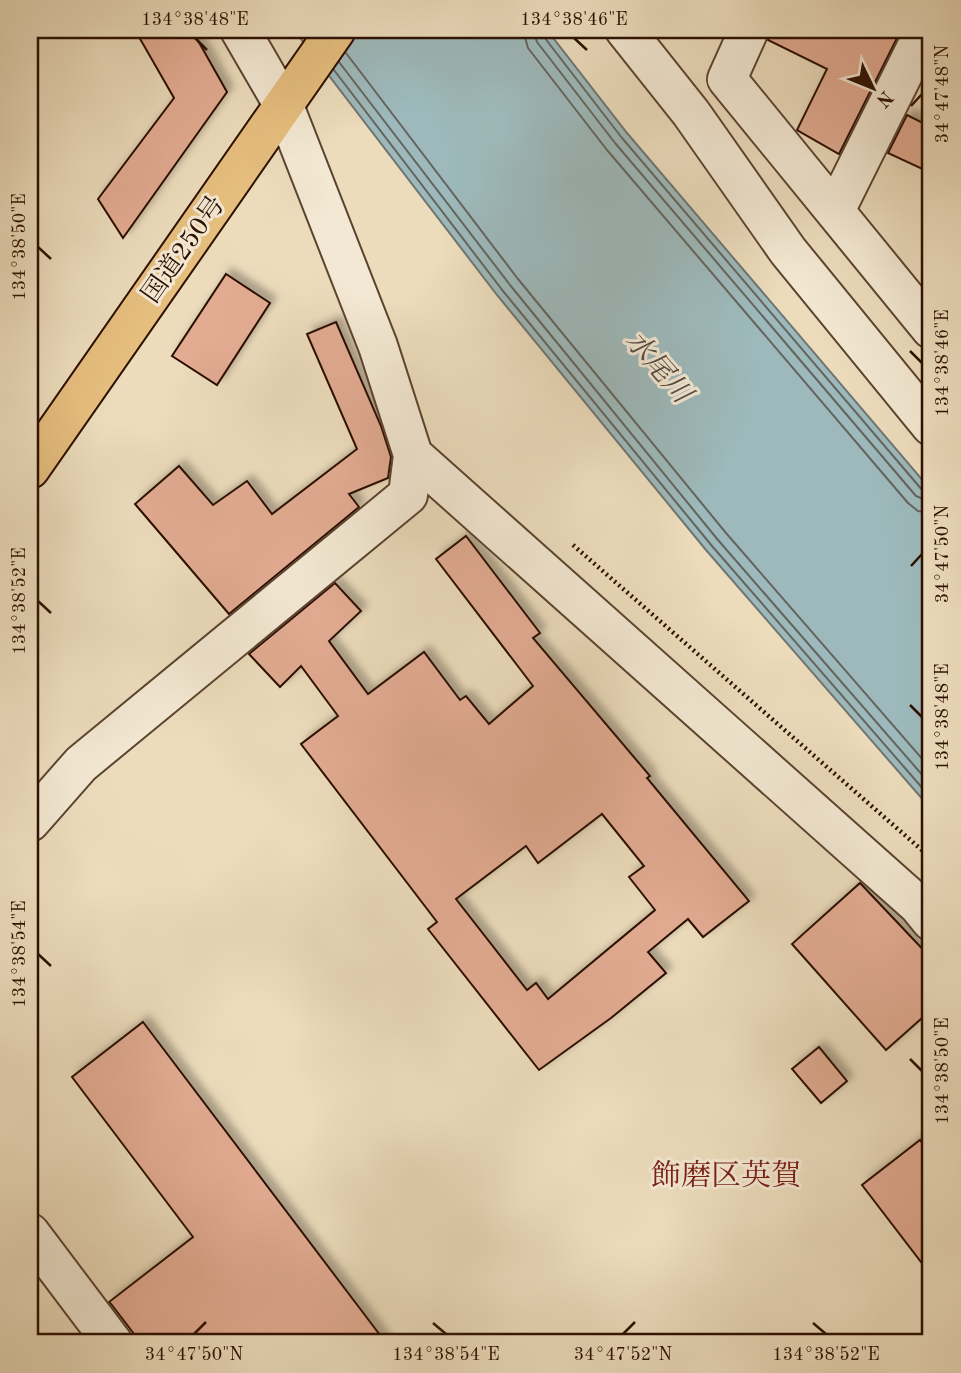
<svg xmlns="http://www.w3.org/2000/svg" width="961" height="1373" viewBox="0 0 961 1373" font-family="'Old Standard TT','Noto Serif JP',serif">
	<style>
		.water { fill: #9db9bb; stroke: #707571; stroke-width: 2 }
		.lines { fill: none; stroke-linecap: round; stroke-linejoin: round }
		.shore { stroke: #64645e; stroke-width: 2 }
		.building { fill: #e2ab92; stroke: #2c1002; stroke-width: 2; fill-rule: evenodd; filter: url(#shadow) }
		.minor-casing { stroke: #5c4330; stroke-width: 42 }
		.highway-casing { stroke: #2c1002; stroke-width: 42 }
		.path { stroke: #2c1002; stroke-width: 4.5; stroke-dasharray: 2 3.5; stroke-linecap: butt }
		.minor { stroke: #f3e8d3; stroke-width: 38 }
		.highway { stroke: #e6be7e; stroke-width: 38 }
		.ticks { fill: none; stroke: #2c1002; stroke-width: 2.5 }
		.labels { text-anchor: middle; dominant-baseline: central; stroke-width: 6; stroke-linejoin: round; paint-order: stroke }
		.street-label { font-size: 26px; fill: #2c1002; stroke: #f3e8d3 }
		.water-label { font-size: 28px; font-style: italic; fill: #544b43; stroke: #f3e8d3 }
		.quarter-label { font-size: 30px; fill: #7a1f14; stroke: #f3e8d3 }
		.neatline { fill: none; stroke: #2c1002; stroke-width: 2.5 }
		.ticks-label { font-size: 18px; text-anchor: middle; fill: #2c1002 }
	</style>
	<defs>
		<filter id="shadow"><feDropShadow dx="6" dy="-6" stdDeviation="3.5" flood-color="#0004"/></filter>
	</defs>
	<rect width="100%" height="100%" fill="#ecdcbc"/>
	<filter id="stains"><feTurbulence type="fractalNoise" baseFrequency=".00286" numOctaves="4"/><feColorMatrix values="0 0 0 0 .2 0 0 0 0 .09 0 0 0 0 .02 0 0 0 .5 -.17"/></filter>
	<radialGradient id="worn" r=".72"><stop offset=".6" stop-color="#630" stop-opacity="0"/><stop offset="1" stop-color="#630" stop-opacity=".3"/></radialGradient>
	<path class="water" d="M 294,30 L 547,30 L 627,133 L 931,490 L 931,809 L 706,550 L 497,295 Z"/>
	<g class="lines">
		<path class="shore" d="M 523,30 L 528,48 L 607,150 L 908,503 L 918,511 L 931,513
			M 533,30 L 537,42 L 615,143 L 916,496 L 931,502
			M 542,30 L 544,37 L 622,138 L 923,491 L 931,494
			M 346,53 L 518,279 L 726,533 L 931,769
			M 339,62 L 510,285 L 718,540 L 931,785
			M 334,70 L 503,291 L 712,546 L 931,798"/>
	</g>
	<path class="building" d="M 135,30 L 192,30 L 227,92 L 123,238 L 98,199 L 174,98 Z
		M 771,30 L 901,30 L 839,154 L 797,130 L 827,69 L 768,40 Z
		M 907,115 L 931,127 L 931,173 L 888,153 Z
		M 226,274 L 270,303 L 217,385 L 172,356 Z
		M 336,322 L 381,426 L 391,457 L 388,478 L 349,494 L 359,507 L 229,614 L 135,504 L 179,466 L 213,505 L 247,481 L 272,514 L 357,449 L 307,334 Z
		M 466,536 L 540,633 L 533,638 L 650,776 L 647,778 L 749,901 L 703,937 L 688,919 L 648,952 L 666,973 L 611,1018 L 539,1070 L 428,929 L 437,922 L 301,744 L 338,716 L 301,666 L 280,687 L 249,654 L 335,583 L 361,611 L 329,641 L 368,694 L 424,652 L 460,700 L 466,696 L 489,724 L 533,686 L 436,559 ZM 602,814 L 644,866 L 629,877 L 655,910 L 548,999 L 536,983 L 527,990 L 456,899 L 526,846 L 538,863 Z
		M 860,883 L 931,958 L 931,1010 L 886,1050 L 792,944 Z
		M 143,1022 L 386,1343 L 141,1343 L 111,1304 L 109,1302 L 193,1237 L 72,1077 Z
		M 819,1047 L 847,1081 L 821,1103 L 792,1069 Z
		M 920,1140 L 931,1155 L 931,1275 L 862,1185 Z"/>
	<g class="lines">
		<defs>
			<path id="minor" d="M 625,30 L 691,113 L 788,251 L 931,426
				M 749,30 L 727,79 L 931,329
				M 835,211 L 925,30
				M 413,455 L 918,905 L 931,921
				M 30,822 L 81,764 L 408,495 L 413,455 L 378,346 L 284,106 L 240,30
				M 30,1233 L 113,1343"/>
			<path id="highway" d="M 30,469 L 336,30"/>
		</defs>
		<use href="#minor" class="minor-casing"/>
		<use href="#highway" class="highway-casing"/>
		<path class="path" d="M 573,545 L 931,858"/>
		<use href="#minor" class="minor"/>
		<use href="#highway" class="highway"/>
	</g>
	<path class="ticks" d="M 195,38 L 207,50M 574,38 L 587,50M 911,106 L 922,94M 38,247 L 51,259M 910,351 L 922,363M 911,566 L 922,554M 38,601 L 51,613M 910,705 L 922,717M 38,954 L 51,966M 910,1059 L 922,1071M 433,1323 L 446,1334M 813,1323 L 826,1334M 194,1334 L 206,1322M 623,1334 L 635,1322"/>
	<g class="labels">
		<g class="street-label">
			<text transform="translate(184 250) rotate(-55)">国道250号</text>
		</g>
		<g class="water-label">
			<text transform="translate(657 368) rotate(49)">水尾川</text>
		</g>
		<g class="quarter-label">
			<text x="726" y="1177">飾磨区英賀</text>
		</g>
	</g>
	<rect width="961" height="1373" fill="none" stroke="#ecdcbc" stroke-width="77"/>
	<g transform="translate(873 88) rotate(133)" stroke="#f3e8d3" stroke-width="5" paint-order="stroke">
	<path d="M0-5L12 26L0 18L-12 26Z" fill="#2c1002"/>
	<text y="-10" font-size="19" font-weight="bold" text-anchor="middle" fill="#2c1002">N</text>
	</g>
	<rect x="38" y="38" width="884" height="1296" class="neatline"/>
	<g class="ticks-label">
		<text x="195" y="25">134°38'48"E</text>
		<text x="574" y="25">134°38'46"E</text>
		<text transform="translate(942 94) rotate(-90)" y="6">34°47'48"N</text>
		<text transform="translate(19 247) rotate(-90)" y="6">134°38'50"E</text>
		<text transform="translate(942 363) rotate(-90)" y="6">134°38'46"E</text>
		<text transform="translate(942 554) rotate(-90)" y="6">34°47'50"N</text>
		<text transform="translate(19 601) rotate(-90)" y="6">134°38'52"E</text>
		<text transform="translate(942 717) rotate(-90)" y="6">134°38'48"E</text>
		<text transform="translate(19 954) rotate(-90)" y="6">134°38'54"E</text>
		<text transform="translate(942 1071) rotate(-90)" y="6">134°38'50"E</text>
		<text x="194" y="1360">34°47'50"N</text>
		<text x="446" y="1360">134°38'54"E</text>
		<text x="623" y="1360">34°47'52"N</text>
		<text x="826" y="1360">134°38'52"E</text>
	</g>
	<rect width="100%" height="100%" filter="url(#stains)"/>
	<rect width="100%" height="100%" fill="url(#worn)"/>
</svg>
